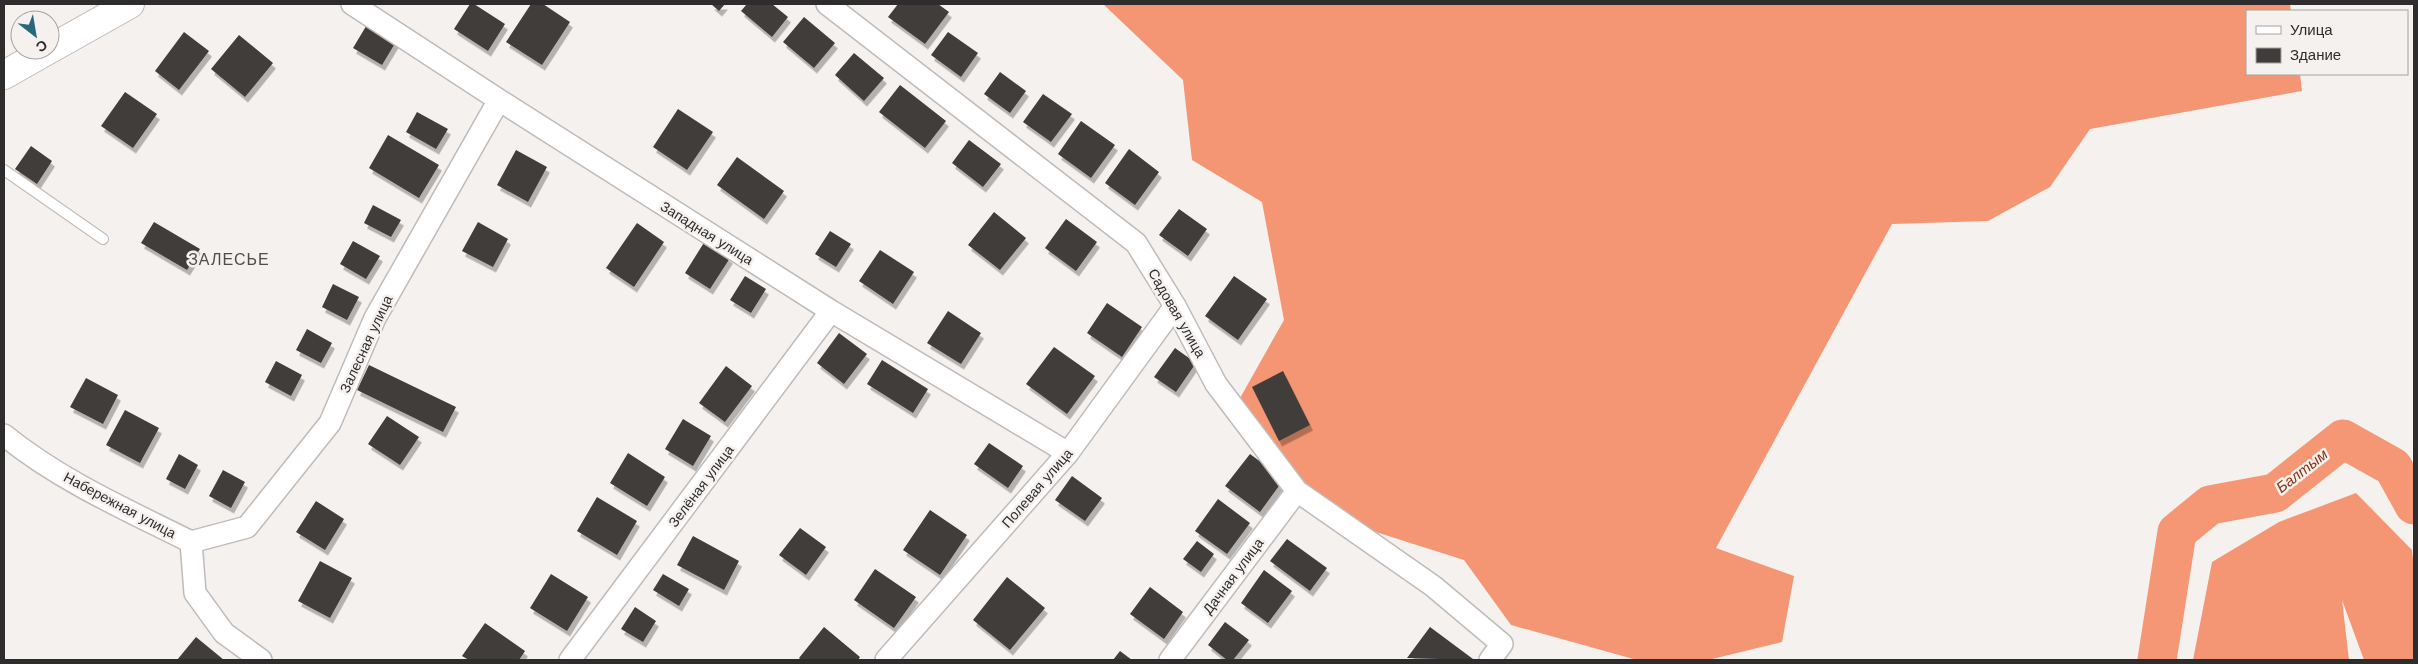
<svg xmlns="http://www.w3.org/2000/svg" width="2418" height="664" viewBox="0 0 2418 664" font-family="'Work Sans',sans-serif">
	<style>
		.forest { fill: #f49673 }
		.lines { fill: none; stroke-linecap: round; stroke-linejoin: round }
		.river { stroke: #f59674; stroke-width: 39 }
		.building { fill: #403c3b; filter: url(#shadow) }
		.service-casing { stroke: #bfbbba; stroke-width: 12 }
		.minor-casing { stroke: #bfbbba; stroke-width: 24 }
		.secondary-casing { stroke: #bfbbba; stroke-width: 30 }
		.service { stroke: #fff; stroke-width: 10 }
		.minor { stroke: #fff; stroke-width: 21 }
		.secondary { stroke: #fff; stroke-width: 28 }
		.labels { text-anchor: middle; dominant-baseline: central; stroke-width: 5; stroke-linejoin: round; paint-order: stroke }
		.street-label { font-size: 14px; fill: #2e2c2c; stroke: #f5f1ef }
		.water-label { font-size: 15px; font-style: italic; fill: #86330e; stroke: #f5f1ef }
		.quarter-label { font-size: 16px; letter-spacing: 1px; fill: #4f4c4b; stroke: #f5f1ef }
	</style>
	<defs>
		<filter id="shadow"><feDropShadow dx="3" dy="5.5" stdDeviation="0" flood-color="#0004"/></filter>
	</defs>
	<rect width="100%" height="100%" fill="#f5f1ef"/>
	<path class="forest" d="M 1103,4 L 2290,4 L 2291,11 L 2247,11 L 2247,74 L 2300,74 L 2302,91 L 2090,129 L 2050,187 L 1988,221 L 1892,224 L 1716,548 L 1794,576 L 1782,642 L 1708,660 L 1637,660 L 1511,625 L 1464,560 L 1319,514 L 1303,481 L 1235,407 L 1284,320 L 1262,202 L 1192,160 L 1183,80 Z
		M 2356,493 L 2412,550 L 2414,568 L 2414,660 L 2364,660 L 2342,600 L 2349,660 L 2193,660 L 2212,562 L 2279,522 Z"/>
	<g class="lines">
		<path class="river" d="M 2157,660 L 2177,532 L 2210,505 L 2275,493 L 2343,439 L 2393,467 L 2414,505"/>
	</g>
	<path class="building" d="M 470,4 L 474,4 L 505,24 L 488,51 L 454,29 Z
		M 531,4 L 543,4 L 570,22 L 542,65 L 506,42 Z
		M 711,4 L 725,4 L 719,11 Z
		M 747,4 L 772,4 L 788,17 L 772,37 L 741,11 Z
		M 898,4 L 938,4 L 949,12 L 925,44 L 888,17 Z
		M 804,17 L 835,43 L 814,68 L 783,42 Z
		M 368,23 L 397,40 L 382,65 L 353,48 Z
		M 184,32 L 209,51 L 179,90 L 155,71 Z
		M 948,32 L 978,53 L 961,77 L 931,55 Z
		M 239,35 L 273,63 L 245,97 L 211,69 Z
		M 854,53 L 884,78 L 864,101 L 835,75 Z
		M 1000,72 L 1026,91 L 1010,113 L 984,94 Z
		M 900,85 L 946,121 L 925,148 L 879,112 Z
		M 125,92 L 157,114 L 133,148 L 101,126 Z
		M 1043,94 L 1072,114 L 1051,142 L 1023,122 Z
		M 678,109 L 713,132 L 687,170 L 653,147 Z
		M 417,112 L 448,129 L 436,149 L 406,132 Z
		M 1081,121 L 1115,145 L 1091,178 L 1058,154 Z
		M 388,135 L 439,165 L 419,198 L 369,168 Z
		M 969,140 L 1001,164 L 983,187 L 952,163 Z
		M 31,146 L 52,161 L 37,184 L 15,169 Z
		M 1129,149 L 1159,172 L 1135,205 L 1105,183 Z
		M 516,150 L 547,167 L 528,202 L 497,185 Z
		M 737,157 L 784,191 L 764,219 L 717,185 Z
		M 373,205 L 401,220 L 391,237 L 364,223 Z
		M 1179,209 L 1207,229 L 1188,256 L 1159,235 Z
		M 994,212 L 1026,238 L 1000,270 L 968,245 Z
		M 1066,219 L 1097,242 L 1076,271 L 1045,248 Z
		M 154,222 L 200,249 L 187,270 L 141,243 Z
		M 478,222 L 508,239 L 493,267 L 462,251 Z
		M 637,223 L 664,242 L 634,287 L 606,268 Z
		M 830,231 L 851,244 L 836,267 L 815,254 Z
		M 353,241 L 380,256 L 366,279 L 340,264 Z
		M 705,241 L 730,258 L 710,289 L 685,273 Z
		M 880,250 L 914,272 L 893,304 L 859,281 Z
		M 745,276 L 766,289 L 751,313 L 730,300 Z
		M 1234,276 L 1267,299 L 1238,340 L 1205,316 Z
		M 333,284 L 359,297 L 347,320 L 322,307 Z
		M 1107,303 L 1142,327 L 1122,357 L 1087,333 Z
		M 948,311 L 981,333 L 961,364 L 927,343 Z
		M 307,329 L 332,343 L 321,363 L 296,350 Z
		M 839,333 L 867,354 L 844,384 L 817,363 Z
		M 1054,347 L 1095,376 L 1067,414 L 1026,384 Z
		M 1175,348 L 1196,363 L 1176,392 L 1154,377 Z
		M 882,360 L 928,389 L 913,413 L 867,384 Z
		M 276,361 L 302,375 L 291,396 L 265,382 Z
		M 369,365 L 456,407 L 443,432 L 357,390 Z
		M 726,366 L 752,386 L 725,422 L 699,403 Z
		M 1283,371 L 1310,425 L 1279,441 L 1252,387 Z
		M 86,378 L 118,395 L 103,424 L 70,407 Z
		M 125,410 L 159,428 L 140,463 L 106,445 Z
		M 387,416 L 419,437 L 400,465 L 368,444 Z
		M 683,419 L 711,436 L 693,466 L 665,449 Z
		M 989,443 L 1023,466 L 1008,488 L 974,464 Z
		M 628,453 L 665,477 L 647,506 L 610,483 Z
		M 179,454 L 198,465 L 185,489 L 166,479 Z
		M 1250,454 L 1284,479 L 1260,512 L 1225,486 Z
		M 223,470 L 245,482 L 231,508 L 209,496 Z
		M 1072,476 L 1102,498 L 1085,521 L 1055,500 Z
		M 597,497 L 637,521 L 617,555 L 577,531 Z
		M 1218,499 L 1250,523 L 1227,554 L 1195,531 Z
		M 316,501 L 344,519 L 325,550 L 296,532 Z
		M 930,510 L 967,535 L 940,575 L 903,550 Z
		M 800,528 L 826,547 L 806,575 L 779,555 Z
		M 693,536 L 739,561 L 724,590 L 677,565 Z
		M 1287,539 L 1327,568 L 1310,591 L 1270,561 Z
		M 1197,541 L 1214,554 L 1201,572 L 1183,559 Z
		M 320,561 L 352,578 L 330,618 L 298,601 Z
		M 875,569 L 916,597 L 894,628 L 854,600 Z
		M 1264,570 L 1292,591 L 1268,623 L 1241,603 Z
		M 551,574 L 588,597 L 567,631 L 530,608 Z
		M 663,574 L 689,589 L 679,606 L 653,590 Z
		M 1007,577 L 1045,608 L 1010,650 L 973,620 Z
		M 1150,587 L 1183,612 L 1164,639 L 1130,614 Z
		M 635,607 L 656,621 L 643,642 L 621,629 Z
		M 1225,622 L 1249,640 L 1233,660 L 1227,660 L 1208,645 Z
		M 485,623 L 525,651 L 519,660 L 469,660 L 462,656 Z
		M 824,627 L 860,657 L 858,660 L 801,660 L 799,658 Z
		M 1430,627 L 1473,659 L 1472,660 L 1407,658 Z
		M 196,637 L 224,660 L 177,660 Z
		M 1120,651 L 1132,660 L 1113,660 Z"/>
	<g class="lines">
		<defs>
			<path id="service" d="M 4,170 L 103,239"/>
			<path id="minor" d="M 352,4 L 499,100 L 831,311 L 1068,453
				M 827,4 L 1136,243 L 1175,306 L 1216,384 L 1297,491 L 1433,586 L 1502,644 L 1490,660
				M 4,435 C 59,480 127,510 191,542 L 195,593 L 224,633 L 261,660
				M 191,542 L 247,527 L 330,423 L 375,318 L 499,100
				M 570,660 L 831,311
				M 886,660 L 1068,453 L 1175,306
				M 1170,660 L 1297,491"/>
			<path id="secondary" d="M 50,49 L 130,4
				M 4,75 L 48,50"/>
		</defs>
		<use href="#service" class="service-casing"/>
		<use href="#minor" class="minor-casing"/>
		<use href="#secondary" class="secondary-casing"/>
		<use href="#service" class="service"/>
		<use href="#minor" class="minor"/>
		<use href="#secondary" class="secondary"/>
	</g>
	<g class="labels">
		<g class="street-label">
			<text transform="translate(707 233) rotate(32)">Западная улица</text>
			<text transform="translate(1177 313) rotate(60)">Садовая улица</text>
			<text transform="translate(366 344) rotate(-65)">Залесная улица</text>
			<text transform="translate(701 486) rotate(-53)">Зелёная улица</text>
			<text transform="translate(1037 488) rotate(-49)">Полевая улица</text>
			<text transform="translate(120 505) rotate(28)">Набережная улица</text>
			<text transform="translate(1233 576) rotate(-53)">Дачная улица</text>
		</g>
		<g class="water-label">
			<text transform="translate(2302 471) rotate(-38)">Балтым</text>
		</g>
		<g class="quarter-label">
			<text x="229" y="259">ЗАЛЕСЬЕ</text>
		</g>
	</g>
	<rect width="2418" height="664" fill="none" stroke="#2e2c2c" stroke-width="10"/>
	<rect x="2246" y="10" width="162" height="65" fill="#f5f1ef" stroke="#a5a2a1"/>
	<rect x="2256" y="26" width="25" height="8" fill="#ffffff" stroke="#a5a2a1"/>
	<text x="2290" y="35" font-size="15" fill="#2e2c2c">Улица</text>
	<rect x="2256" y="48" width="25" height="15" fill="#403c3b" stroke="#a5a2a1"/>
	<text x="2290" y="60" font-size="15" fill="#2e2c2c">Здание</text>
	<g transform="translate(35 35) rotate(149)"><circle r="24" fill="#f5f1ef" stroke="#a5a2a1"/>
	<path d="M0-4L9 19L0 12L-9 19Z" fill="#27687c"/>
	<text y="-8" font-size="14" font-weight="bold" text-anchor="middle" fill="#2e2c2c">С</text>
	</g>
</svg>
